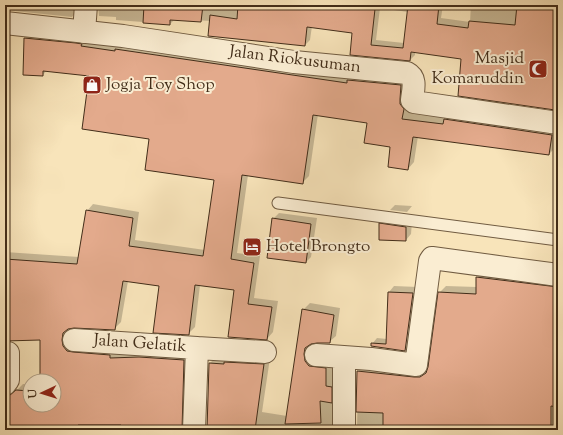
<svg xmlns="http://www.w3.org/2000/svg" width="563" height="435" viewBox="0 0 563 435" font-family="'Sorts Mill Goudy',serif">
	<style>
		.shadow { fill: #0003; fill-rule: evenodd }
		.building { fill: #e3aa8c; stroke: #422d19 }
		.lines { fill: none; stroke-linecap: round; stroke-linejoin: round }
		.service-casing { stroke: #705b41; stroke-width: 13 }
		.minor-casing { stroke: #705b41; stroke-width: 24 }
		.service { stroke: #faedd2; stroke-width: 11 }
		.minor { stroke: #faedd2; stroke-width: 22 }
		.labels { text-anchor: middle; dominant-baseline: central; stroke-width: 4; stroke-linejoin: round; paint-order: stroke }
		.poi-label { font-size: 17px; fill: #422d19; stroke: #faedd2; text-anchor: start }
		.street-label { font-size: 17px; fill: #422d19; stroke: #faedd2 }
	</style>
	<rect width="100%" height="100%" fill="#f8e4ba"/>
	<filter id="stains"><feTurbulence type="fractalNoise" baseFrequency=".005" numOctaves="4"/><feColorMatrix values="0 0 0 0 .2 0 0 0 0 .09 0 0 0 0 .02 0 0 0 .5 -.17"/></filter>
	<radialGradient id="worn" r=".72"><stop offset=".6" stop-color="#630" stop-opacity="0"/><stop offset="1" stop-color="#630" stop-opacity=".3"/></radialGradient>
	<path class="shadow" d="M 5,5 L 78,5 L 77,11 L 72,17 L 5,10 Z
		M 98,5 L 443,5 L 441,18 L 470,22 L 471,5 L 558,5 L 558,105 L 555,109 L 462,58 L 415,52 L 415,55 L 410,60 L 351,54 L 353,32 L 312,26 L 310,40 L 305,45 L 211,21 L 175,19 L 170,24 L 116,20 L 116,17 L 99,16 ZM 380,8 L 408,12 L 404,43 L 376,40 Z
		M 31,32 L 407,79 L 410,102 L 409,112 L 558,128 L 555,148 L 549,154 L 418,136 L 414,162 L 408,169 L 391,146 L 368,122 L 318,114 L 309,176 L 303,182 L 248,175 L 237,253 L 260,256 L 254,298 L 278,301 L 273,332 L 267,339 L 235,290 L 200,285 L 195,327 L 188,334 L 160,286 L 128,281 L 121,322 L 114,329 L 69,328 L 68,332 L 190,353 L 190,430 L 5,430 L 5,387 L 11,390 L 18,389 L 23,384 L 30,384 L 30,405 L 54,405 L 54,381 L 41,381 L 41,339 L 5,340 L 5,252 L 79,257 L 87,211 L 93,204 L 139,212 L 135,240 L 205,250 L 215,179 L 150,138 L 90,75 L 46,71 L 43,75 L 25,38 Z
		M 395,205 L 412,206 L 407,212 L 390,210 Z
		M 279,213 L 317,218 L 311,257 L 306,262 L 273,219 Z
		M 386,218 L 412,222 L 411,234 L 406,240 L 380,224 Z
		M 484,270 L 558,280 L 558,406 L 557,426 L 552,430 L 357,430 L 358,371 L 365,364 L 422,371 L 428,370 L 439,293 L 446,286 L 477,287 L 477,277 Z
		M 394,286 L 418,287 L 411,344 L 405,350 L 372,344 L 377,338 L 387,339 L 389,292 Z
		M 310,303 L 340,308 L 336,336 L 329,342 L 311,343 L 310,347 L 332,362 L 332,379 L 338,380 L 340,430 L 207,430 L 210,363 L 217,356 L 270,358 L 262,412 L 287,416 L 303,310 Z"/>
	<path class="building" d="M 144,5 L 203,5 L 201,22 L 170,20 L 170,25 L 143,23 Z
		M 238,5 L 354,5 L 354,6 L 375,9 L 371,45 L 403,48 L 408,5 L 439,5 L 437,24 L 468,28 L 469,21 L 515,25 L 517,5 L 558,5 L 558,82 L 555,110 L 458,96 L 461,59 L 411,52 L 410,61 L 350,55 L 352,33 L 307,27 L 305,46 L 208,36 L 210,15 L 237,19 Z
		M 24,38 L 76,43 L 82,44 L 81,46 L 115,51 L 115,49 L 347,83 L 347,80 L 401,85 L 400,99 L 400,104 L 404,109 L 402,119 L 443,124 L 444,119 L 552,135 L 549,155 L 413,137 L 408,170 L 388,167 L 390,147 L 364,143 L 367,123 L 313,115 L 303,184 L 242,175 L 231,259 L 254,263 L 248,304 L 272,307 L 267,340 L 228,337 L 234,290 L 195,285 L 189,335 L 153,333 L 159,286 L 123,281 L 115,330 L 74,328 L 68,329 L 63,333 L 62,340 L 63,346 L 67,351 L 73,352 L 110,355 L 110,358 L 139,357 L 184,360 L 182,430 L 121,430 L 121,425 L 78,425 L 78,430 L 54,430 L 54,427 L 5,427 L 5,396 L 10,395 L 16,390 L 30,391 L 30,405 L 54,405 L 54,381 L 40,381 L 40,340 L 5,341 L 5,259 L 77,264 L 86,210 L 133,218 L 129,246 L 203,256 L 214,180 L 145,170 L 149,139 L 82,129 L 89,76 L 43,71 L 43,76 L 23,75 Z
		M 272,218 L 311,224 L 306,263 L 267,258 Z
		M 379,223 L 406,227 L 406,241 L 379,240 Z
		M 476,277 L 558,287 L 558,407 L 551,406 L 551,430 L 463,430 L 429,428 L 429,430 L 383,430 L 383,413 L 356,412 L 357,371 L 414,377 L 420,377 L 426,373 L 428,367 L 438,292 L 476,294 Z
		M 388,292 L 413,293 L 405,351 L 371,346 L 371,343 L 386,344 Z
		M 302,309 L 334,315 L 330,343 L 317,343 L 311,344 L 305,348 L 304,354 L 305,361 L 309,366 L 326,368 L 326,386 L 332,387 L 332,403 L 320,401 L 321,423 L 285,424 Z
		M 224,362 L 264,364 L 255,430 L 207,430 L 209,363 L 224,364 Z"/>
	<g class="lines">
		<defs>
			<path id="service" d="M 278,203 L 558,240"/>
			<path id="minor" d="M 5,23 L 123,36 L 294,62 L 407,73 C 417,78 413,90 412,100 L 414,102 L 558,123
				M 84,32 L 86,5
				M 74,340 L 197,348 L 194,430
				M 197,348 L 265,352
				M 316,355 L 371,359 L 416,365 L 430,261 L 432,258 L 558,275
				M 5,384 L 8,380 L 8,353
				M 344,430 L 344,357"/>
		</defs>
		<use href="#service" class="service-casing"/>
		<use href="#minor" class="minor-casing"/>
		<use href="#service" class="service"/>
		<use href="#minor" class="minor"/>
	</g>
	<defs>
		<symbol id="mosque-square" viewBox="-11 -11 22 22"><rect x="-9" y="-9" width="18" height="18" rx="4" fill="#8f2418" stroke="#faedd2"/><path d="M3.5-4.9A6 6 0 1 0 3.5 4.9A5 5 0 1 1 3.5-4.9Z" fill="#fff"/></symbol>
		<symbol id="shop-square" viewBox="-11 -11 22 22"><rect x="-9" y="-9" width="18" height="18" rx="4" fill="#8f2418" stroke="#faedd2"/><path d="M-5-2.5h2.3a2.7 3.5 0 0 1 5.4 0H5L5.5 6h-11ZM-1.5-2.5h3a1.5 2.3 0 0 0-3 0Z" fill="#fff"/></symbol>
		<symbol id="hotel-square" viewBox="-11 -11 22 22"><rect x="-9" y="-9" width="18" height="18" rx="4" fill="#8f2418" stroke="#faedd2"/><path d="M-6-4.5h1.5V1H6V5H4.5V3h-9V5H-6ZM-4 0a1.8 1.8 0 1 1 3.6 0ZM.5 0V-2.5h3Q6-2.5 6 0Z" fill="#fff"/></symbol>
	</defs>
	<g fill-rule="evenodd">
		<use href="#mosque-square" x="527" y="58" width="22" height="22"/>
		<use href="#shop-square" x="81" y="74" width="22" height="22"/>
		<use href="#hotel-square" x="241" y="236" width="22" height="22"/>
	</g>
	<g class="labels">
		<g class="poi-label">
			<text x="524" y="59" text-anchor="end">Masjid<tspan x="524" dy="20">Komaruddin</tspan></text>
			<text x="106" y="85">Jogja Toy Shop</text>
			<text x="266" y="247">Hotel Brongto</text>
		</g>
		<g class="street-label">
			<text transform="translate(295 60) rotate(7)">Jalan Riokusuman</text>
			<text transform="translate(140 344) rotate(4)">Jalan Gelatik</text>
		</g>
	</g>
	<rect width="563" height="435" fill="none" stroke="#f8e4ba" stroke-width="20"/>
	<rect x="6" y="6" width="551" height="423" fill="none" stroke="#422d19" stroke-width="2"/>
	<rect x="10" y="10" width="543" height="415" fill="none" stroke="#422d19"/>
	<g transform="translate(42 393) rotate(266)"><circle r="19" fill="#faedd2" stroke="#b0a088"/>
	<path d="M0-3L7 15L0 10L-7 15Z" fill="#8f2418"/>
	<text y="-6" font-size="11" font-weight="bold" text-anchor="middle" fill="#422d19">U</text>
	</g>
	<rect width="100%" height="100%" filter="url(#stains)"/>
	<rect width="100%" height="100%" fill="url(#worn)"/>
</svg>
